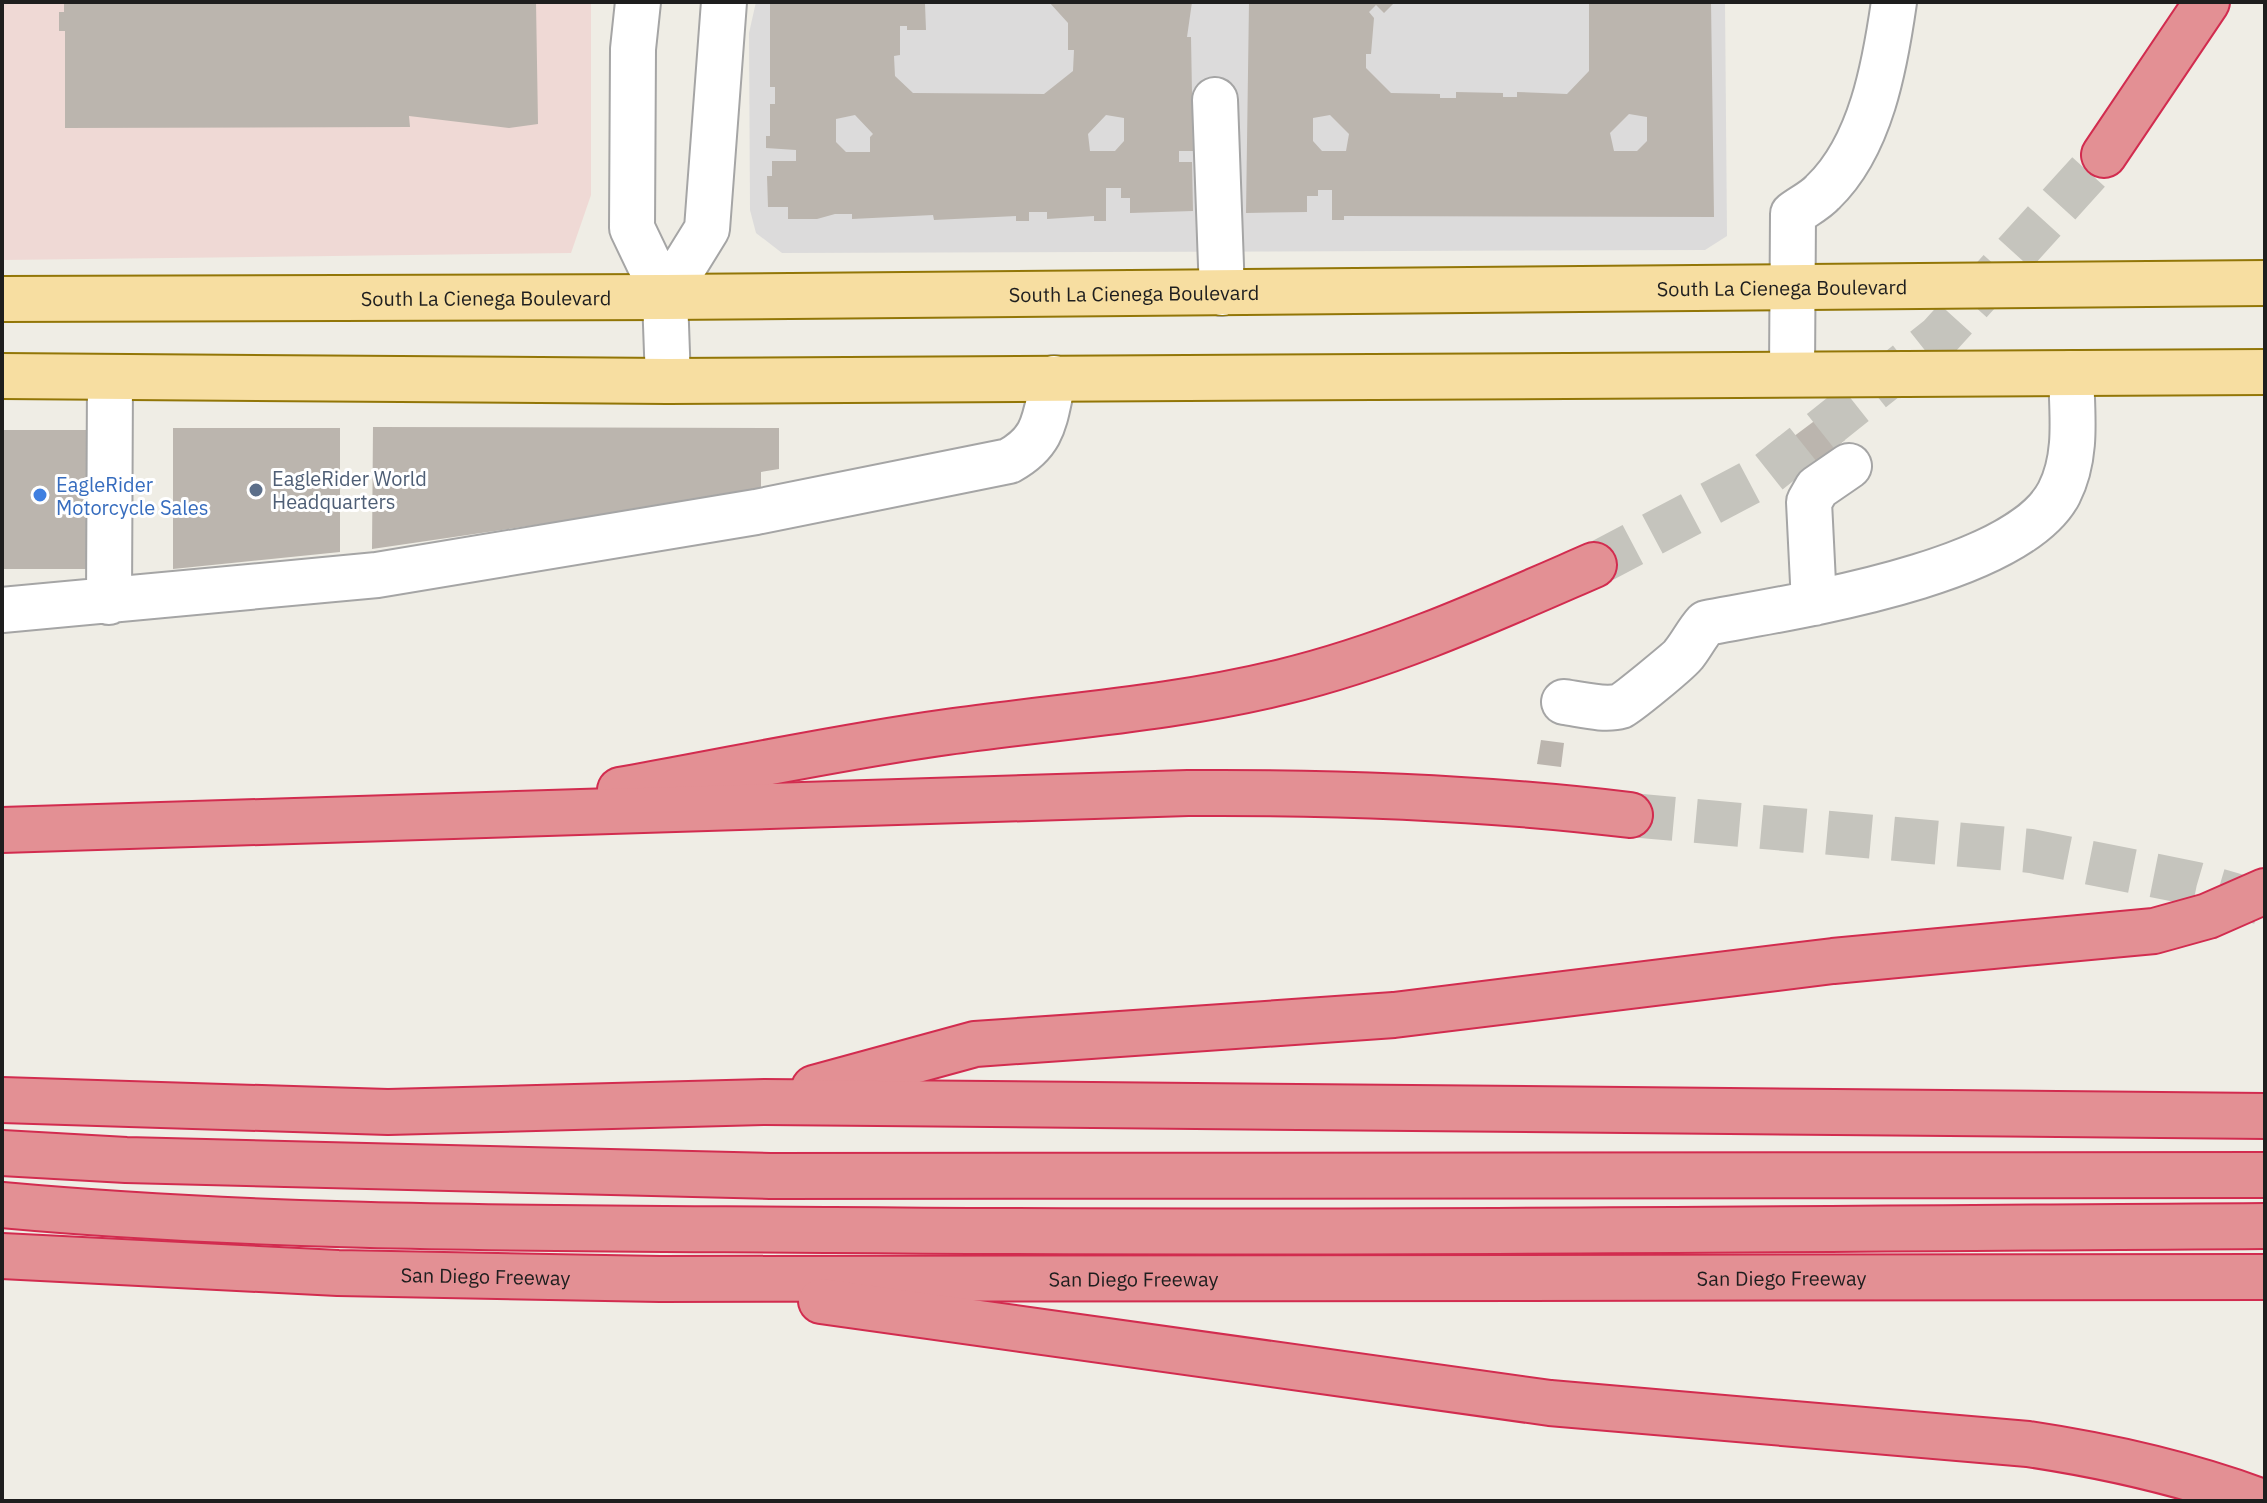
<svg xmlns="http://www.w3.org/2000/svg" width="2267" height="1503" viewBox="0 0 2267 1503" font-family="'IBM Plex Sans',sans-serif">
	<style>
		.residential { fill: #dcdbdb }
		.commercial { fill: #efd9d5 }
		.building { fill: #bbb5ae; fill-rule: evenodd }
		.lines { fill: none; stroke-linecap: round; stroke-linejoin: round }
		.highway-tunnel { stroke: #c5c4bd; stroke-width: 44; stroke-dasharray: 44 22; stroke-linecap: butt }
		.minor-casing { stroke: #a5a5a5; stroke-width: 48 }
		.major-casing { stroke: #927607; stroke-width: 48 }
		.highway-casing { stroke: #d22c4f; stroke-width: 48 }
		.minor { stroke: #fff; stroke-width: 44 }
		.major { stroke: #f7dea1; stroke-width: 44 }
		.highway { stroke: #e39094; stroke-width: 44 }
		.service-dot { fill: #5c6f8a; stroke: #fff; stroke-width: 3 }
		.shop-dot { fill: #3f7fe0; stroke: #fff; stroke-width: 3 }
		.labels { text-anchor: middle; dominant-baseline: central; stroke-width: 6; stroke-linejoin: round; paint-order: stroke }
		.street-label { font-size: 20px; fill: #1e1e1e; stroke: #fff }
		.service-label { font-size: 20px; fill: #4e5e75; stroke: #fff; text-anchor: start }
		.shop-label { font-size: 20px; fill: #366cbe; stroke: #fff; text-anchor: start }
	</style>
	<rect width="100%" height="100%" fill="#efede5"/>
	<path class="residential" d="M 756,2 L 1725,2 L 1727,236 L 1705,250 L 782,253 L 756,233 L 750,210 L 749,33 Z"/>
	<path class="commercial" d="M 2,2 L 591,2 L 591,195 L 571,253 L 2,260 Z"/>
	<path class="building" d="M 64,2 L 536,2 L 538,124 L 509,128 L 409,116 L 410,127 L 65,128 L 65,31 L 59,31 L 59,12 L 64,12 Z
		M 770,2 L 925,4 L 926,30 L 907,30 L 907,26 L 900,26 L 900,55 L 894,56 L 895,76 L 913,93 L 1044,94 L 1073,71 L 1074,50 L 1068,50 L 1068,23 L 1049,2 L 1192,2 L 1187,37 L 1191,37 L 1193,151 L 1179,151 L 1179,162 L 1192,162 L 1193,211 L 1130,213 L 1130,198 L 1121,198 L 1121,188 L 1106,188 L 1106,221 L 1094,221 L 1094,216 L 1047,219 L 1047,212 L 1029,212 L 1029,221 L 1016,221 L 1016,216 L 934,220 L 933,215 L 852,219 L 852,214 L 835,214 L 817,219 L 788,219 L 788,207 L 768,207 L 767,176 L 772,176 L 772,161 L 796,161 L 796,150 L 766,148 L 766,136 L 770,136 L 770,104 L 775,104 L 775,87 L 770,87 ZM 855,115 L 873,134 L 870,137 L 870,152 L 846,152 L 836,142 L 836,119 ZM 1106,115 L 1124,118 L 1124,141 L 1115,151 L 1090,151 L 1088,134 Z
		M 1249,2 L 1395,2 L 1384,13 L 1376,5 L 1369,12 L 1374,18 L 1371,54 L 1366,54 L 1366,68 L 1391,93 L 1440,94 L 1440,98 L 1456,98 L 1456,92 L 1503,93 L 1503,97 L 1517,97 L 1517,92 L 1567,94 L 1589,71 L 1589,2 L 1711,2 L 1714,217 L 1344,216 L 1344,220 L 1332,220 L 1332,190 L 1318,190 L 1318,196 L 1307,196 L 1307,212 L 1246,213 ZM 1629,114 L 1647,117 L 1647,141 L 1637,151 L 1614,151 L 1610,133 ZM 1330,115 L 1349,134 L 1346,151 L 1322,151 L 1313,141 L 1313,118 Z
		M 1825,413 L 1845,440 L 1785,485 L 1765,458 Z
		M 373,427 L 779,428 L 779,469 L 761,472 L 761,491 L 754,493 L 372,549 Z
		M 173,428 L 340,428 L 340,552 L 173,569 Z
		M 2,430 L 88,430 L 88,569 L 2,569 Z
		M 1541,740 L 1564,743 L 1561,767 L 1537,764 Z"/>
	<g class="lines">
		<path class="highway-tunnel" d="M 1594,565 L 1768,473 L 1939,337 L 2104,155
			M 1630,815 L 2031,851 L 2197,884 L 2265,904"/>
		<defs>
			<path id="minor" d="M 638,2 L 633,49 L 632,228 L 665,297 L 668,381
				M 1215,100 L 1222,293
				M 665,297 L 707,229 L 724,2
				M 1792,373 L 1793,214 C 1802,207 1815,201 1823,192 C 1871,146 1885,65 1894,2
				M 109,602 L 110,377
				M 1814,603 L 1809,502 L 1817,488 L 1849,466
				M 2,610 L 377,575 L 756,512 L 1009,461 C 1047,440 1044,417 1054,378
				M 1564,702 C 1580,704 1604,711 1621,706 C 1626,704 1680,660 1684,654 C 1692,644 1697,633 1706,623 C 1791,607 2017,574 2059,493 C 2078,456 2072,413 2071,373"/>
			<g id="major">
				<path id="s1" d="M 2,299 L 665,297 L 2265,283"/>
				<path d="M 2,376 L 668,381 L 2265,372"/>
			</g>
			<g id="highway">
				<path d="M 2104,155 L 2207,2"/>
				<path d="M 620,790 C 728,771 838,747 947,732 C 1059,716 1172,709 1282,682 C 1390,656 1493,609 1594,565"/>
				<path d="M 2,830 L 1188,793 C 1337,792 1482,797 1630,815"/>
				<path d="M 814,1088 L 975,1044 L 1394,1015 L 1833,961 L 2154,931 L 2208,916 L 2265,891"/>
				<path d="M 2,1100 L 388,1112 L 765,1102 L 2265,1116"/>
				<path d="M 2,1153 L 126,1160 L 770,1176 L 2265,1175"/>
				<path d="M 2,1205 C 277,1230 556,1228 832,1230 C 1310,1234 1787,1229 2265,1226"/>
				<path id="s2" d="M 2,1256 L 338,1273 L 660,1279 L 2265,1277"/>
				<path d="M 821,1301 L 1550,1403 L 2028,1444 C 2108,1456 2184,1473 2260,1501"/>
			</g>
		</defs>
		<use href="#minor" class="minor-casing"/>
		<use href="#major" class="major-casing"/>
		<use href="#highway" class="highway-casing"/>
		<use href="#minor" class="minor"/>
		<use href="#major" class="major"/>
		<use href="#highway" class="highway"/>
	</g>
	<circle class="service-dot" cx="256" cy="490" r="8"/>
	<circle class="shop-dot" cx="40" cy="495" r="8"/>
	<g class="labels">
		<g class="street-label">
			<text stroke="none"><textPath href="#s1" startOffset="1780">South La Cienega Boulevard</textPath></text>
			<text stroke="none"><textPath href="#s1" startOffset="1132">South La Cienega Boulevard</textPath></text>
			<text stroke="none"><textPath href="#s1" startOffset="484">South La Cienega Boulevard</textPath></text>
			<text stroke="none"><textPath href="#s2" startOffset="484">San Diego Freeway</textPath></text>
			<text stroke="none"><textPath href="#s2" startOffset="1132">San Diego Freeway</textPath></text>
			<text stroke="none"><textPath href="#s2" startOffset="1780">San Diego Freeway</textPath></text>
		</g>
		<g class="service-label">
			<text x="272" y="478">EagleRider World<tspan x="272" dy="23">Headquarters</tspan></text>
		</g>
		<g class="shop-label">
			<text x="56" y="484">EagleRider<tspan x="56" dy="23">Motorcycle Sales</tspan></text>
		</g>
	</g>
	<rect width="2267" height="1503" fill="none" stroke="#1e1e1e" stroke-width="8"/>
</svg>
